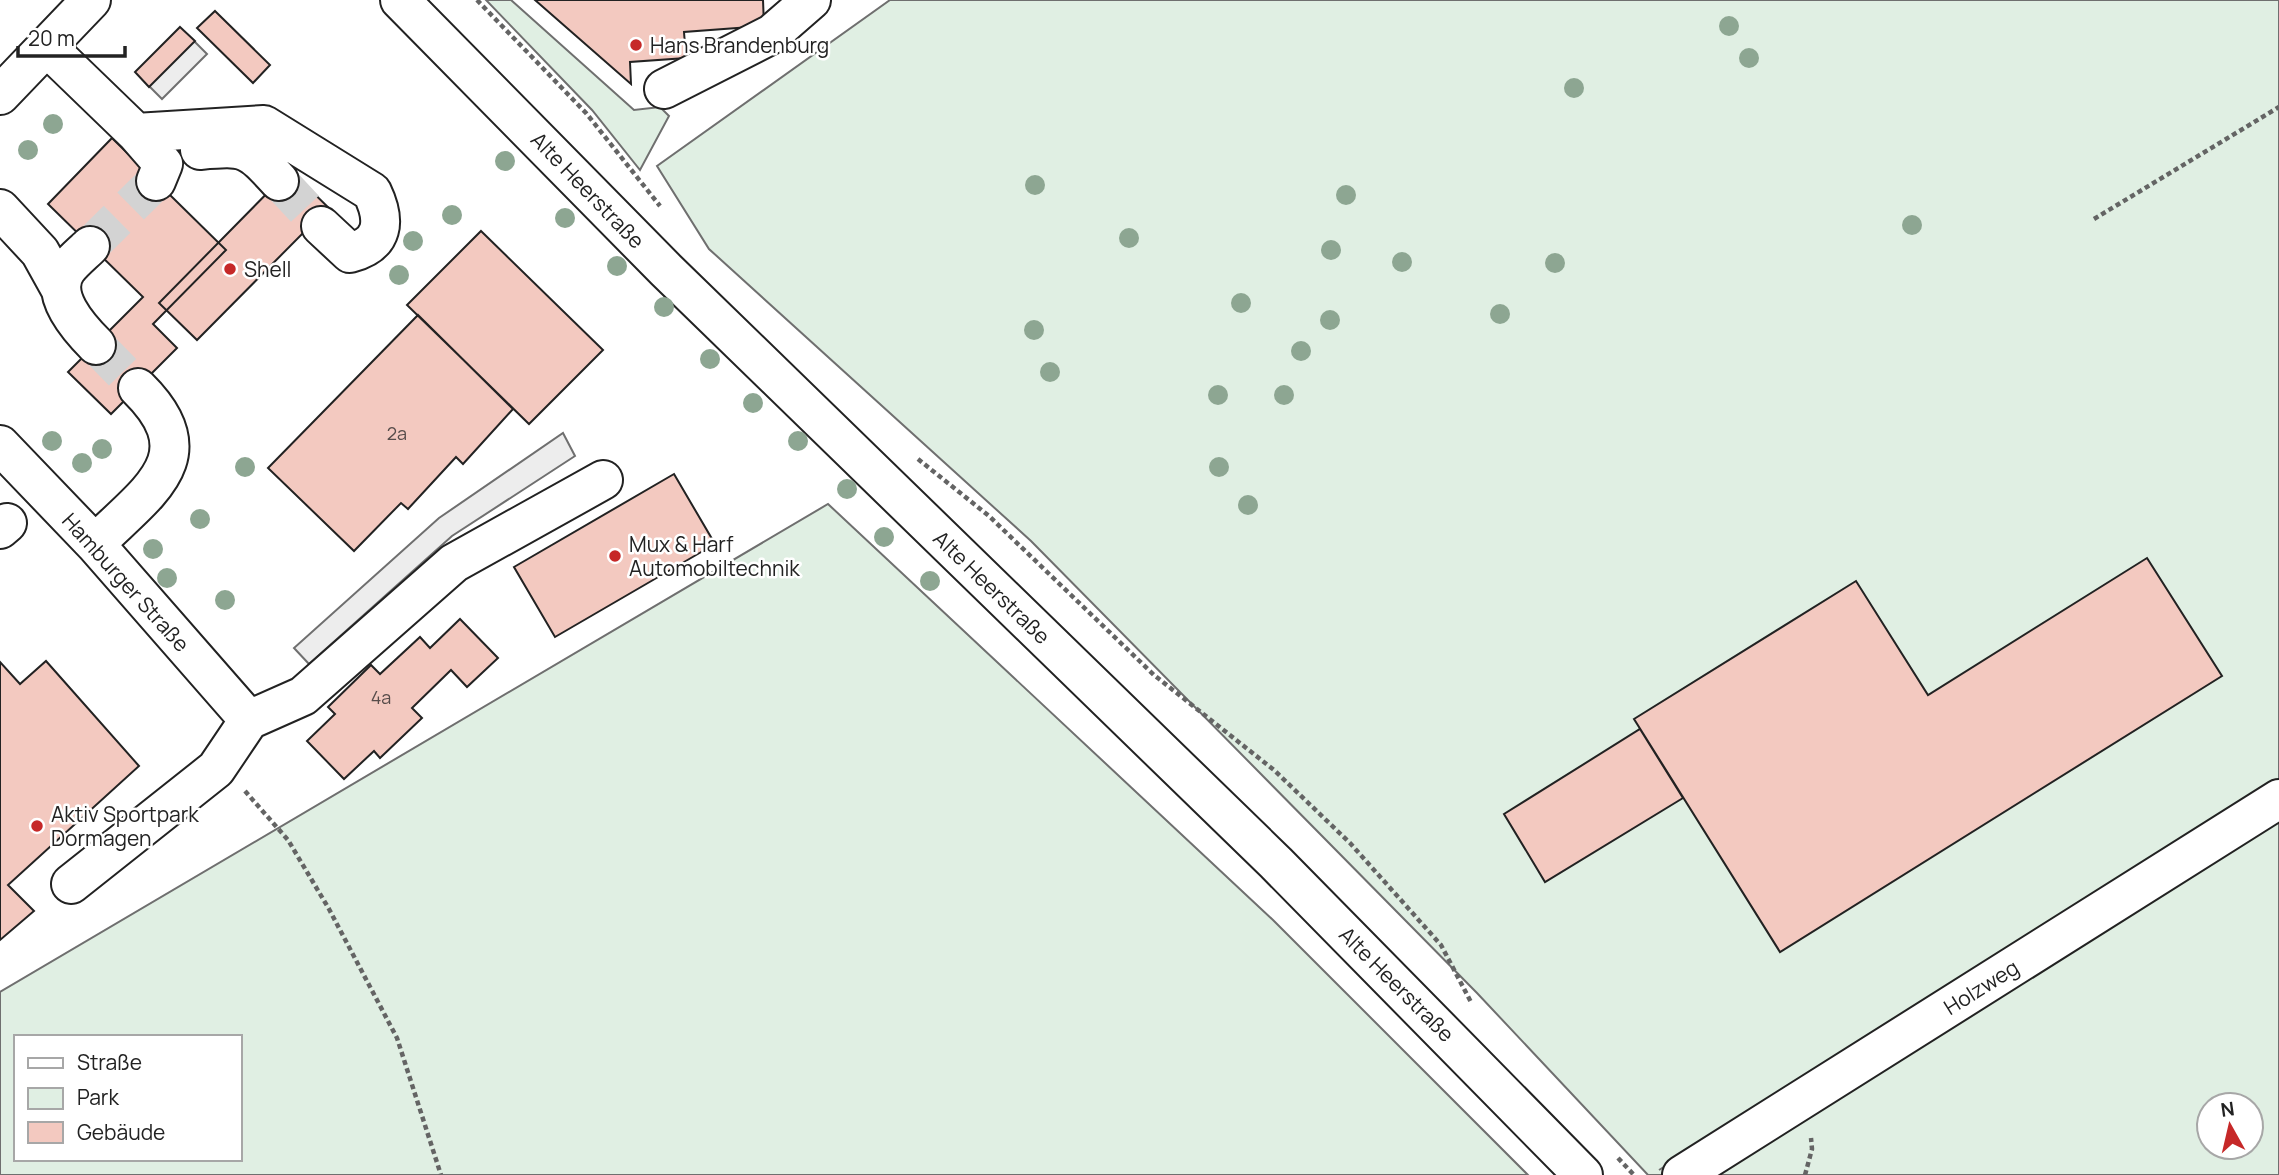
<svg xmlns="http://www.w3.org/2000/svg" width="2279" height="1175" viewBox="0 0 2279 1175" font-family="Manrope,sans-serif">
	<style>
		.green { fill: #e0efe3; stroke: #6f6f6f; stroke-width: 2; fill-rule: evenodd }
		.parking { fill: #ededed; stroke: #6f6f6f; stroke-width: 2 }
		.building { fill: #f3c9c0; stroke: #222; stroke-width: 2 }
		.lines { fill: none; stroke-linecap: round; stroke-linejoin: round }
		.minor-tunnel { stroke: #d3d3d3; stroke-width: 38; stroke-dasharray: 38 19; stroke-linecap: butt }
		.minor-casing { stroke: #222; stroke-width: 42 }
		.path { stroke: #646464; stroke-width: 4.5; stroke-dasharray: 5 3.5; stroke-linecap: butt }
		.minor { stroke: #fff; stroke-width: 38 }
		.tree { fill: #8da692 }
		.poi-dot { fill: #c62828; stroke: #fff; stroke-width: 2.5 }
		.labels { text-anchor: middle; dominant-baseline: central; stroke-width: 5; stroke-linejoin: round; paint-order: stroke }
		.number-label { font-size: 18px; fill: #564c4a }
		.poi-label { font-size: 21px; fill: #222; stroke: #fff; text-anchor: start }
		.street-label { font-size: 21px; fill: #222; stroke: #fff }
	</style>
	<rect width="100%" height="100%" fill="#fff"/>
	<path class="green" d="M 486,0 L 511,0 L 634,110 L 660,107 L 669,116 L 640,170 L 592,110 Z
		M 890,0 L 2279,0 L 2279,785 L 1659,1170 L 2279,794 L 2279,1175 L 1648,1175 L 1477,993 L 1031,541 L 709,249 L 657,166 ZM 2209,1105 L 2251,1105 L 2251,1147 L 2209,1147 Z
		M 828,504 L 1273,920 L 1528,1175 L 0,1175 L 0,992 ZM 16,1037 L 240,1037 L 240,1159 L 16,1159 Z"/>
	<path class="parking" d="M 188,35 L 207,54 L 162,99 L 143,80 Z
		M 563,433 L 575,456 L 452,536 L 309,664 L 294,648 L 439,518 Z"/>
	<path class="building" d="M 535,0 L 763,0 L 764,26 L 684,32 L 686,58 L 630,62 L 631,84 Z
		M 215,11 L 270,65 L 253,83 L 197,28 Z
		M 180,27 L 195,41 L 149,87 L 135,72 Z
		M 112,138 L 226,250 L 153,324 L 177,348 L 111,414 L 68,372 L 143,297 L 48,204 Z
		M 290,170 L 334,213 L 306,230 L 197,340 L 159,303 Z
		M 481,231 L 603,350 L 529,424 L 407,305 Z
		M 418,315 L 513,409 L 463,464 L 456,457 L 408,509 L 401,503 L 354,551 L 268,468 Z
		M 674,474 L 715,544 L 555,637 L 514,567 Z
		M 2147,558 L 2222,676 L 1780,952 L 1634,719 L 1856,581 L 1928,695 Z
		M 460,619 L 498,658 L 467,687 L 451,670 L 412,708 L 422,718 L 380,758 L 374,751 L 344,779 L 307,741 L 335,714 L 328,707 L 371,665 L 380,674 L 420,637 L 430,648 Z
		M 46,661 L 139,766 L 8,885 L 34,911 L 0,940 L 0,662 L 20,684 Z
		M 1640,729 L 1683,798 L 1545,882 L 1504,814 Z"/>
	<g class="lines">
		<path class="minor-tunnel" d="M 279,181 L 321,226
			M 90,246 L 156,181
			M 96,345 L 138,388"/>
		<defs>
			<path id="minor" d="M 400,0 L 666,270 L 1276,863 L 1583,1175
				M 47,47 L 136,133 L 264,125 L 372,192 C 386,221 384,244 350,253 L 321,226
				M 664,89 L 772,34 L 811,0
				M 0,95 L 91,0
				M 136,133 L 163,164 L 156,181
				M 200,150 C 246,146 248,147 279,181
				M 0,209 L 40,252 L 60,288
				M 90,246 C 83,253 73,261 67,269 C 48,294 79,328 96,345
				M 0,445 L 95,544 L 249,720
				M 0,529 L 7,523
				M 95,544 C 147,492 208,457 138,388
				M 71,884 L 216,769 L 249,720 L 303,696 L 454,563 L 603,480
				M 1682,1175 L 2279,799"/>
		</defs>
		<use href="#minor" class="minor-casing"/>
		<path class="path" d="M 477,0 L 586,113 L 660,206
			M 2094,219 L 2279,107
			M 918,459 L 989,516 L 1154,675 L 1274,770 L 1350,843 L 1441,945 L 1472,1004
			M 245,791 L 288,840 L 329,909 L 397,1038 L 441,1175
			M 1618,1158 L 1634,1175
			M 1805,1175 L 1812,1149 L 1811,1138"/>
		<use href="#minor" class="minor"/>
	</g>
	<g class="tree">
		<circle cx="1729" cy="26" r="10"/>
		<circle cx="1749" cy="58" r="10"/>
		<circle cx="1574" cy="88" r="10"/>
		<circle cx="53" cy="124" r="10"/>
		<circle cx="28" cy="150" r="10"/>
		<circle cx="505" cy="161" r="10"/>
		<circle cx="1035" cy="185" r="10"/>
		<circle cx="1346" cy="195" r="10"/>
		<circle cx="452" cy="215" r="10"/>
		<circle cx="565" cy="218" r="10"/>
		<circle cx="1912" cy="225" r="10"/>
		<circle cx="1129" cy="238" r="10"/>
		<circle cx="413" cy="241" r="10"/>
		<circle cx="1331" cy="250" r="10"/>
		<circle cx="1402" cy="262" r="10"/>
		<circle cx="1555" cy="263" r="10"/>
		<circle cx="617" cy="266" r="10"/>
		<circle cx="399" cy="275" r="10"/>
		<circle cx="1241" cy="303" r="10"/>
		<circle cx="664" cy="307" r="10"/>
		<circle cx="1500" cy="314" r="10"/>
		<circle cx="1330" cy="320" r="10"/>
		<circle cx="1034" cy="330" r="10"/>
		<circle cx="1301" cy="351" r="10"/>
		<circle cx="710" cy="359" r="10"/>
		<circle cx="1050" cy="372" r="10"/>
		<circle cx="1218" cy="395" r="10"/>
		<circle cx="1284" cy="395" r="10"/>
		<circle cx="753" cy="403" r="10"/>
		<circle cx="52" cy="441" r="10"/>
		<circle cx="798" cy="441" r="10"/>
		<circle cx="102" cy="449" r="10"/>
		<circle cx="82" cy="463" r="10"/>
		<circle cx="245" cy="467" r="10"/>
		<circle cx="1219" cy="467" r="10"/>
		<circle cx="847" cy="489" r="10"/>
		<circle cx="1248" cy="505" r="10"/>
		<circle cx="200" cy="519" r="10"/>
		<circle cx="884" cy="537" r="10"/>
		<circle cx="153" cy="549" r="10"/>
		<circle cx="167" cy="578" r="10"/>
		<circle cx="930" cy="581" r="10"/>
		<circle cx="225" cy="600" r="10"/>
	</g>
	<g class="poi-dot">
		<circle cx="636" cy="45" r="7"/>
		<circle cx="230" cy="269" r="7"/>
		<circle cx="615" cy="556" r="7"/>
		<circle cx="37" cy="826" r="7"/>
	</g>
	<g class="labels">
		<g class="number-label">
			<text x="397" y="433">2a</text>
			<text x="381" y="697">4a</text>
		</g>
		<g class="poi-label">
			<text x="650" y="45">Hans Brandenburg</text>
			<text x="244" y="269">Shell</text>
			<text x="629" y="544">Mux &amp; Harf<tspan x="629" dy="24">Automobiltechnik</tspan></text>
			<text x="51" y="814">Aktiv Sportpark<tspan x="51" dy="24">Dormagen</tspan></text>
		</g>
		<g class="street-label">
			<text transform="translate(588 190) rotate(46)">Alte Heerstraße</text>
			<text transform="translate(126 582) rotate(48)">Hamburger Straße</text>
			<text transform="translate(992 587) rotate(44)">Alte Heerstraße</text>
			<text transform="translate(1397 984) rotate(45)">Alte Heerstraße</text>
			<text transform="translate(1981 987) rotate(-32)">Holzweg</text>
		</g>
	</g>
	<rect x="14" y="1035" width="228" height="126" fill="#ffffff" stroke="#a7a7a7" stroke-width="2"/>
	<rect x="28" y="1058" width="35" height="10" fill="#ffffff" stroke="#a7a7a7" stroke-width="2"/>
	<text x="77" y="1070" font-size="21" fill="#222222">Straße</text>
	<rect x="28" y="1088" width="35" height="21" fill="#e0efe3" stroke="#a7a7a7" stroke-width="2"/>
	<text x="77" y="1105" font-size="21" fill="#222222">Park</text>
	<rect x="28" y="1122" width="35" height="21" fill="#f3c9c0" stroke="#a7a7a7" stroke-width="2"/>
	<text x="77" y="1140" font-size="21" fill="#222222">Gebäude</text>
	<g transform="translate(2230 1126) rotate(352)"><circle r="33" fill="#ffffff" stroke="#a7a7a7" stroke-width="2"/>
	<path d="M0-5L12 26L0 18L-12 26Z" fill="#c62828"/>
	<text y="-10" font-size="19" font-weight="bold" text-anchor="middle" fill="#222222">N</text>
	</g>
	<path d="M18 46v10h107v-10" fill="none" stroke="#222222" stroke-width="3.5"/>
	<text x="28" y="46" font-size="21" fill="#222222" stroke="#ffffff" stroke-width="5" paint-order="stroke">20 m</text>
</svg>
